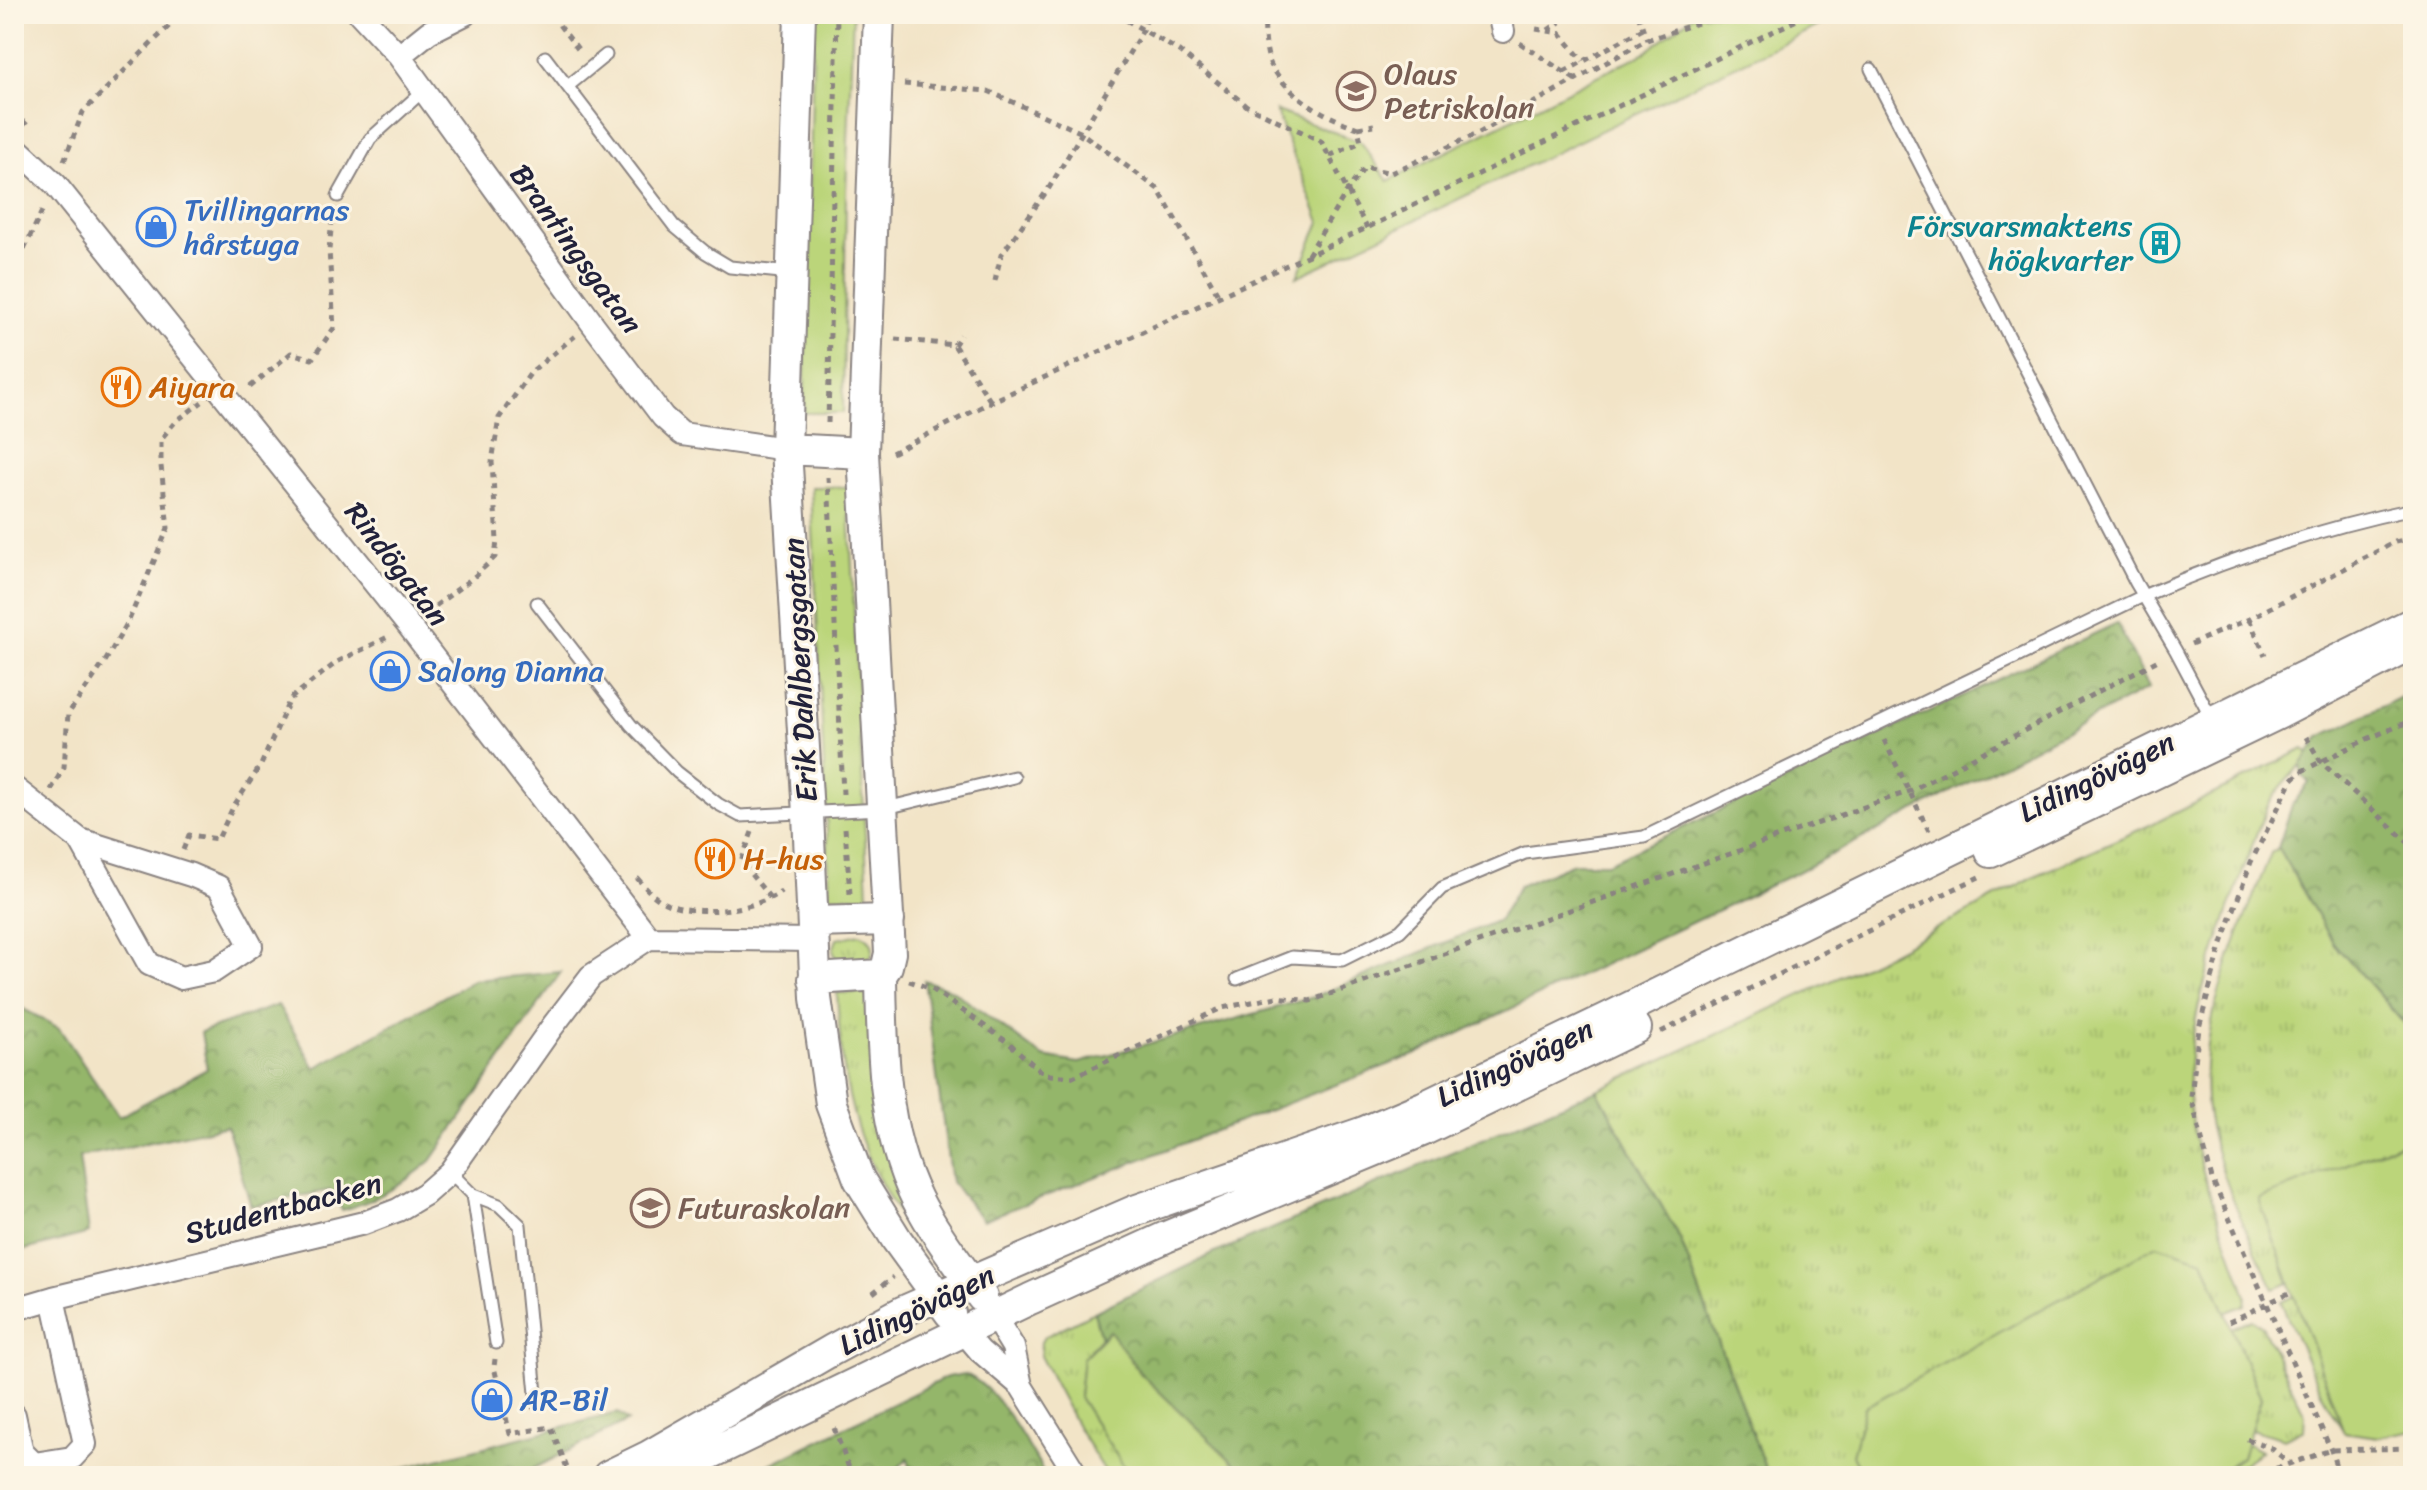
<svg xmlns="http://www.w3.org/2000/svg" width="2427" height="1490" viewBox="0 0 2427 1490" font-family="Sriracha,sans-serif">
	<style>
		.grass { fill: url(#grass-tufts); stroke: #6e7c5a; stroke-width: 2 }
		.forest { fill: url(#forest-crowns); stroke: #5b6c52; stroke-width: 2 }
		.park { fill: #bbd57a; stroke: #6e7c5a; stroke-width: 2 }
		.lines { fill: none; stroke-linecap: round; stroke-linejoin: round }
		.lane-casing { stroke: #8a8381; stroke-width: 15 }
		.street-casing { stroke: #8a8381; stroke-width: 26 }
		.secondary-casing { stroke: #8a8381; stroke-width: 34 }
		.path { stroke: #8a8381; stroke-width: 5; stroke-dasharray: 6 6; stroke-linecap: butt }
		.lane { stroke: #fff; stroke-width: 11 }
		.street { stroke: #fff; stroke-width: 22 }
		.secondary { stroke: #fff; stroke-width: 30 }
		.labels { text-anchor: middle; dominant-baseline: central; stroke-width: 6; stroke-linejoin: round; paint-order: stroke }
		.education-label { font-size: 30px; fill: #785e54; stroke: #fcf5e5; text-anchor: start }
		.shop-label { font-size: 30px; fill: #366cbe; stroke: #fcf5e5; text-anchor: start }
		.culture-label { font-size: 30px; fill: #0d838f; stroke: #fcf5e5; text-anchor: end }
		.street-label { font-size: 30px; fill: #22223b; stroke: #fcf5e5 }
		.food-label { font-size: 30px; fill: #c56008; stroke: #fcf5e5; text-anchor: start }
	</style>
	<defs>
		<pattern id="grass-tufts" width="24" height="20" patternUnits="userSpaceOnUse" patternTransform="scale(2)"><rect width="24" height="20" fill="#bbd57a"/><path d="M3 7l-1-3M5 7V3M7 7l1-3M15 17l-1-3M17 17v-4M19 17l1-3" fill="none" stroke="#a0b76a"/></pattern>
		<pattern id="forest-crowns" width="20" height="18" patternUnits="userSpaceOnUse" patternTransform="scale(2)"><rect width="20" height="18" fill="#94b66a"/><path d="M2 6a3 3 0 1 1 6 0M12 15a3 3 0 1 1 6 0" fill="none" stroke="#789458"/></pattern>
	</defs>
	<rect width="100%" height="100%" fill="#fcf5e5"/>
	<filter id="ink" filterUnits="userSpaceOnUse"><feTurbulence type="fractalNoise" baseFrequency=".0125" numOctaves="2"/><feDisplacementMap in="SourceGraphic" scale="16" xChannelSelector="R" yChannelSelector="G"/><feConvolveMatrix kernelMatrix="1 2 1 2 8 2 1 2 1" color-interpolation-filters="sRGB"/></filter>
	<filter id="wash" filterUnits="userSpaceOnUse"><feTurbulence type="fractalNoise" baseFrequency=".006" numOctaves="4" result="noise"/><feDisplacementMap in="SourceGraphic" scale="32" xChannelSelector="R" yChannelSelector="G"/><feGaussianBlur stdDeviation="1.8" result="paint"/><feColorMatrix in="noise" values="0 0 0 0 0 0 0 0 0 0 0 0 0 0 0 0 0 1.4 0 .05"/><feComposite in="paint" operator="in"/></filter>
	<g filter="url(#wash)">
		<rect width="100%" height="100%" fill="#f2e4c7"/>
		<path class="grass" d="M 2304,749 L 2310,754 C 2299,768 2284,781 2274,796 C 2259,820 2252,848 2242,874 C 2216,944 2185,1022 2189,1098 C 2193,1164 2226,1234 2246,1296 L 2245,1305 L 2225,1313 L 2203,1260 L 1852,1455 L 1863,1476 L 1768,1476 L 1680,1239 L 1597,1090 L 1887,955 L 2035,876 L 2159,821 Z
			M 2278,848 L 2334,944 L 2413,1034 L 2413,1138 L 2260,1199 L 2289,1283 L 2274,1289 C 2249,1239 2210,1156 2206,1100 C 2200,1014 2240,931 2271,853 Z
			M 860,934 C 875,940 877,952 865,964 C 851,964 837,967 833,950 L 837,939 Z
			M 875,992 L 928,1242 L 920,1245 C 857,1158 843,1100 837,993 Z
			M 2295,1296 L 2344,1432 L 2321,1393 L 2281,1302 Z
			M 1094,1312 L 1101,1338 L 1083,1358 L 1079,1397 L 1130,1476 L 1108,1476 L 1078,1428 L 1040,1356 L 1041,1342 L 1044,1337 Z
			M 2252,1319 L 2263,1328 L 2305,1415 L 2304,1429 L 2284,1439 L 2251,1429 L 2261,1398 L 2231,1328 Z
			M 2246,1443 L 2261,1451 L 2226,1476 L 2214,1476 L 2241,1457 Z"/>
		<path class="forest" d="M 2117,623 L 2149,688 L 1798,872 L 1414,1055 L 983,1220 L 951,1182 L 924,980 L 952,990 L 1043,1057 L 1079,1063 L 1314,997 L 1499,920 L 1519,886 L 1574,863 L 1608,863 Z
			M 2413,691 L 2413,1033 L 2334,944 L 2278,848 L 2292,805 L 2309,783 L 2302,775 L 2301,765 L 2320,737 Z
			M 561,972 L 431,1161 C 403,1184 377,1201 342,1210 L 330,1190 L 251,1206 L 227,1126 L 79,1157 L 89,1233 L 14,1253 L 14,1004 L 59,1028 L 119,1117 L 207,1069 L 201,1032 L 278,1005 L 315,1068 L 474,980 Z
			M 1597,1090 L 1680,1239 L 1768,1476 L 1247,1476 L 1140,1373 L 1110,1331 L 1101,1338 L 1094,1312 L 1213,1254 Z
			M 965,1374 C 999,1388 1026,1444 1046,1476 L 912,1476 L 908,1458 L 890,1476 L 746,1476 L 947,1377 Z
			M 617,1413 L 628,1421 L 519,1476 L 371,1476 Z"/>
		<path class="park" d="M 814,14 L 853,14 L 846,191 L 843,413 L 804,413 Z
			M 1695,14 L 1843,14 L 1297,277 L 1320,222 L 1276,111 L 1361,142 L 1388,181 L 1646,52 Z
			M 811,487 L 848,487 L 868,896 L 830,896 Z
			M 2413,1138 L 2413,1430 L 2378,1437 L 2344,1432 L 2259,1199 Z
			M 2157,1245 L 2203,1260 L 2261,1398 L 2242,1457 L 2214,1476 L 1863,1476 L 1852,1455 L 1865,1407 Z
			M 1110,1331 L 1140,1373 L 1247,1476 L 1130,1476 L 1079,1397 L 1083,1358 Z"/>
	</g>
	<g filter="url(#ink)">
		<g class="lines">
			<defs>
				<path id="lane" d="M 545,57 L 674,226 L 705,252 L 730,267 L 791,273
					M 1871,69 L 2136,583 L 2176,651 L 2212,719
					M 568,86 L 606,55
					M 338,196 L 370,139 L 424,90
					M 537,603 L 631,725 L 677,772 L 718,804 L 740,816 L 882,809 L 1014,777
					M 1237,979 L 1292,957 L 1342,960 L 1400,931 L 1442,888 L 1525,853 L 1644,837 L 2143,596 C 2229,559 2321,528 2413,509
					M 450,1172 L 473,1195 L 496,1343
					M 473,1195 L 499,1205 L 520,1225 L 537,1404"/>
				<path id="street" d="M 360,14 L 399,56 L 592,323 L 663,417 L 682,434 L 786,449
					M 1499,14 L 1503,31
					M 399,56 L 429,32 L 465,14
					M 14,146 L 55,184 L 409,626 L 649,938 L 813,940
					M 14,788 L 80,840 L 191,875 L 219,887 L 251,946 L 214,971 L 181,978 L 149,964 L 80,840
					M 14,1312 L 19,1308 L 53,1298 L 364,1223 L 398,1210 L 425,1194 L 450,1172 L 552,1027 L 591,976 L 649,938
					M 994,1316 L 1013,1347 L 1021,1386
					M 963,1331 L 980,1351 L 1021,1386 L 1077,1476
					M 14,1415 L 22,1452 L 34,1464 L 72,1458 L 85,1444 L 53,1298"/>
				<path id="secondary" d="M 800,14 L 786,449 L 808,814 L 816,998 L 831,1104 L 859,1179 L 897,1240 L 950,1313
					M 879,14 L 863,453 L 890,953 L 887,966 L 881,975 C 882,1050 883,1131 917,1199 C 934,1233 960,1266 982,1297
					M 786,449 L 863,453
					M 1991,852 L 2280,713 L 2408,647
					M 813,922 L 889,920
					M 814,979 L 881,975
					M 608,1476 L 649,1456 L 832,1350 L 904,1311 L 1134,1211 L 1364,1132 L 1423,1107 L 1608,1018 L 2413,623
					M 664,1476 L 1030,1299 L 1166,1237 L 1422,1131 L 1636,1028"/>
			</defs>
			<use href="#lane" class="lane-casing"/>
			<use href="#street" class="street-casing"/>
			<use href="#secondary" class="secondary-casing"/>
			<path class="path" d="M 555,14 L 560,26 L 581,53
				M 1116,14 L 1179,51 L 1247,106 L 1321,141 L 1367,228
				M 1265,14 C 1264,27 1265,53 1271,65 C 1289,97 1324,116 1358,128 L 1361,142 L 1329,156
				M 1638,14 L 1647,40
				M 1536,29 L 1560,33 L 1583,61
				M 1548,30 L 1560,22
				M 1520,43 L 1576,80
				M 1564,72 L 1643,29
				M 904,84 L 988,91 L 1080,132 L 1158,189 L 1219,296
				M 14,113 L 27,125
				M 1358,128 L 1374,125
				M 64,161 L 83,112 L 181,14
				M 1308,255 L 1347,191 L 1365,167 L 1391,173 L 1479,133 L 1647,40 L 1725,14
				M 14,271 L 44,207
				M 995,281 L 1001,255 L 1049,188 L 1143,30 L 1148,14
				M 895,339 L 954,345 L 991,402
				M 954,345 L 961,335
				M 250,387 L 291,353 L 312,359 L 334,328 L 329,250 L 333,210
				M 828,423 L 837,14
				M 892,453 L 991,402 L 1367,228 L 1809,14
				M 828,477 L 843,794
				M 426,613 L 475,576 L 495,557 L 497,541 L 492,462 L 499,418 L 532,371 L 575,336
				M 2249,619 L 2265,655
				M 2191,644 L 2249,619 L 2395,542 L 2413,538
				M 2306,737 L 2321,762 L 2413,847
				M 1884,740 L 1929,831
				M 51,790 L 64,767 L 68,714 L 106,660 L 129,620 L 168,528 L 161,466 L 161,439 L 175,422 L 202,402
				M 845,828 L 850,894
				M 752,832 L 741,862 L 771,899
				M 183,850 L 189,835 L 218,839 L 233,807 L 261,765 L 290,699 L 337,662 L 390,636
				M 637,878 C 646,888 653,897 665,903 C 694,917 757,911 781,891
				M 909,981 L 932,989 L 1010,1044 L 1040,1071 L 1050,1075 L 1073,1077 L 1222,1008 L 1277,997 L 1310,1001 L 1910,791 L 2160,659
				M 1661,1032 L 1979,877
				M 873,1293 L 893,1277
				M 2229,1322 L 2293,1291
				M 495,1359 L 494,1367 L 510,1434 L 551,1427 L 567,1468
				M 834,1428 L 852,1476
				M 2247,1439 L 2270,1447 L 2289,1463
				M 2253,1476 L 2331,1450 L 2413,1448
				M 2339,1476 L 2331,1450 L 2212,1179 L 2191,1097 L 2199,1028 L 2221,946 L 2251,862 L 2292,780 L 2300,772 L 2367,739 L 2413,720
				M 2354,1476 L 2367,1473 L 2391,1476"/>
			<use href="#lane" class="lane"/>
			<use href="#street" class="street"/>
			<use href="#secondary" class="secondary"/>
		</g>
	</g>
	<defs>
		<symbol id="school-ring" viewBox="-11 -11 22 22"><circle r="9.5" fill="#fcf5e5" stroke="#8d6e63" stroke-width="1.5"/><path d="M0-5L7-2L0 1L-7-2ZM-4 1L0 2.5L4 1V4Q0 6-4 4Z" fill="#8d6e63"/></symbol>
		<symbol id="shop-ring" viewBox="-11 -11 22 22"><circle r="9.5" fill="#fcf5e5" stroke="#3f7fe0" stroke-width="1.5"/><path d="M-5-2.5h2.3a2.7 3.5 0 0 1 5.4 0H5L5.5 6h-11ZM-1.5-2.5h3a1.5 2.3 0 0 0-3 0Z" fill="#3f7fe0"/></symbol>
		<symbol id="building-ring" viewBox="-11 -11 22 22"><circle r="9.5" fill="#fcf5e5" stroke="#0f9aa8" stroke-width="1.5"/><path d="M-4-6H4V6H1V3H-1V6H-4ZM-2.5-4.3h1.7v1.8h-1.7ZM.8-4.3h1.7v1.8H.8ZM-2.5-1h1.7V.8h-1.7ZM.8-1h1.7V.8H.8Z" fill="#0f9aa8"/></symbol>
		<symbol id="restaurant-ring" viewBox="-11 -11 22 22"><circle r="9.5" fill="#fcf5e5" stroke="#e8710a" stroke-width="1.5"/><path d="M-5-6h1v4h1v-4h1v4h1v-4h1v5L-1.5 .5V6h-2V.5L-5-1ZM5-6V6H3V1.5H1.5Q1.5-4 5-6Z" fill="#e8710a"/></symbol>
	</defs>
	<g fill-rule="evenodd">
		<use href="#school-ring" x="1334" y="69" width="44" height="44"/>
		<use href="#shop-ring" x="134" y="205" width="44" height="44"/>
		<use href="#building-ring" x="2138" y="221" width="44" height="44"/>
		<use href="#restaurant-ring" x="99" y="365" width="44" height="44"/>
		<use href="#shop-ring" x="368" y="649" width="44" height="44"/>
		<use href="#restaurant-ring" x="693" y="837" width="44" height="44"/>
		<use href="#school-ring" x="628" y="1186" width="44" height="44"/>
		<use href="#shop-ring" x="470" y="1378" width="44" height="44"/>
	</g>
	<g class="labels">
		<g class="education-label">
			<text x="1384" y="74">Olaus<tspan x="1384" dy="34">Petriskolan</tspan></text>
			<text x="678" y="1208">Futuraskolan</text>
		</g>
		<g class="shop-label">
			<text x="184" y="210">Tvillingarnas<tspan x="184" dy="34">hårstuga</tspan></text>
			<text x="418" y="671">Salong Dianna</text>
			<text x="520" y="1400">AR-Bil</text>
		</g>
		<g class="culture-label">
			<text x="2132" y="226">Försvarsmaktens<tspan x="2132" dy="34">högkvarter</tspan></text>
		</g>
		<g class="street-label">
			<text transform="translate(576 249) rotate(54)">Brantingsgatan</text>
			<text transform="translate(397 564) rotate(52)">Rindögatan</text>
			<text transform="translate(800 670) rotate(-93)">Erik Dahlbergsgatan</text>
			<text transform="translate(2097 777) rotate(-26)">Lidingövägen</text>
			<text transform="translate(1515 1063) rotate(-25)">Lidingövägen</text>
			<text transform="translate(283 1208) rotate(-15)">Studentbacken</text>
			<text transform="translate(917 1310) rotate(-26)">Lidingövägen</text>
		</g>
		<g class="food-label">
			<text x="149" y="387">Aiyara</text>
			<text x="743" y="859">H-hus</text>
		</g>
	</g>
	<rect width="2427" height="1490" fill="none" stroke="#fcf5e5" stroke-width="48"/>
</svg>
